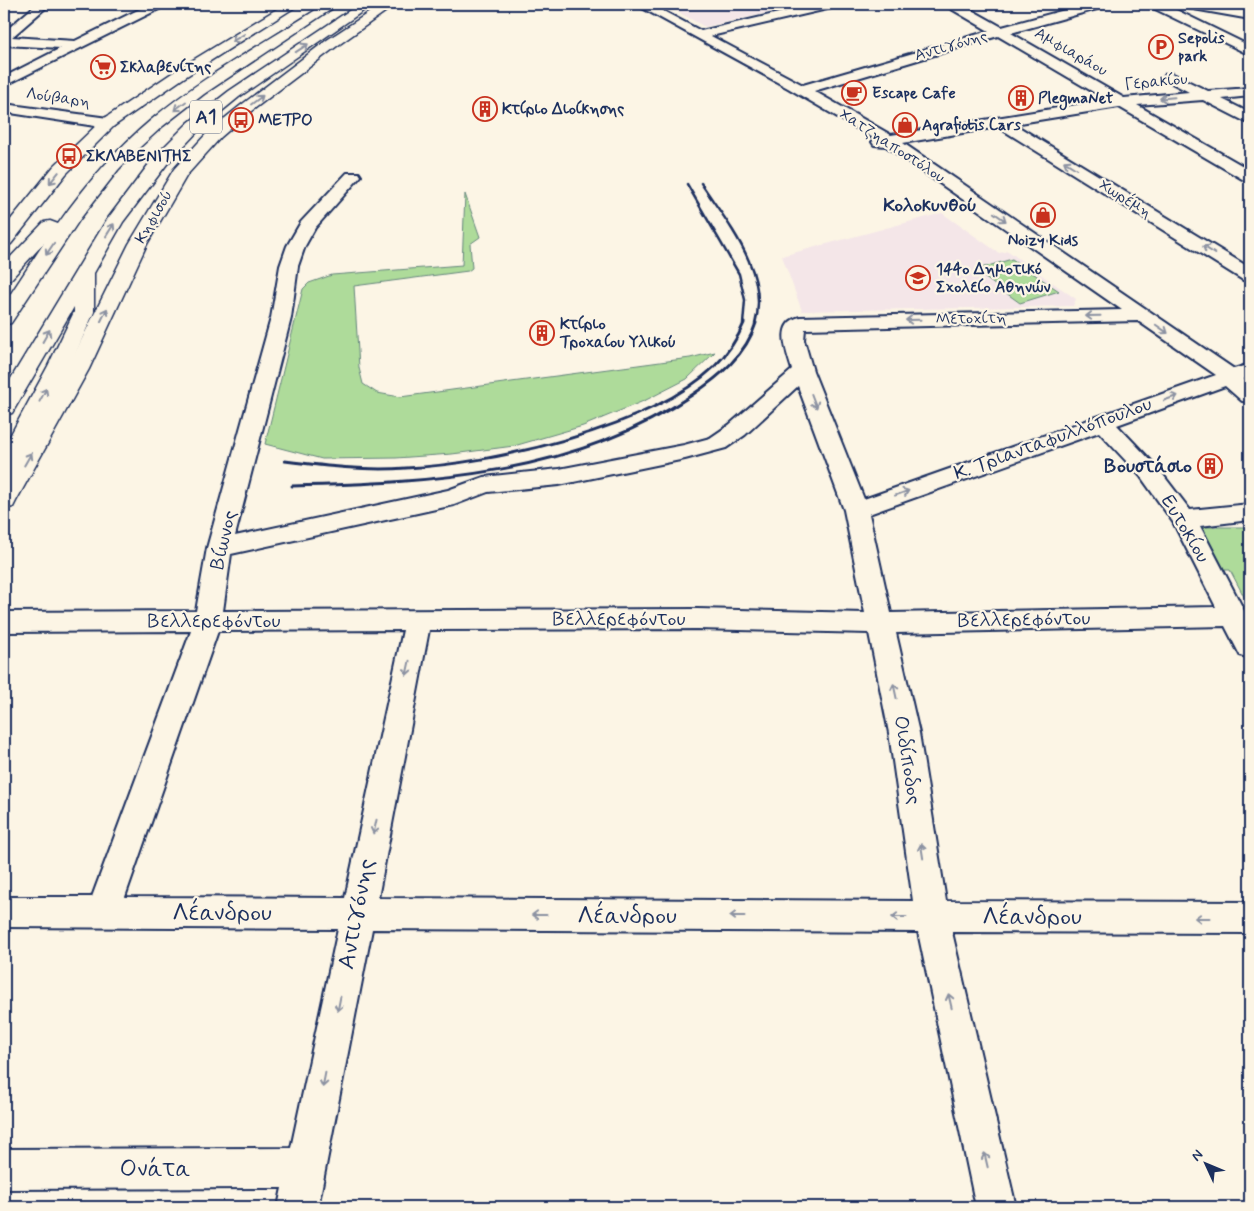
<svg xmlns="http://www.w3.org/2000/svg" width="1254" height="1211" viewBox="0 0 1254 1211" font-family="Mynerve,sans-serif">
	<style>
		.built { fill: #f4e6e8 }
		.green { fill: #aedb9a; stroke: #64857c }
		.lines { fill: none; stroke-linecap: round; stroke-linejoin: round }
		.street-casing { stroke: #1b2f5e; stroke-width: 4 }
		.secondary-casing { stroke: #1b2f5e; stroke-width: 3 }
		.highway-casing { stroke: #1b2f5e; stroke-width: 3 }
		.street { fill: #fcf5e5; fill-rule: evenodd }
		.secondary { fill: #fcf5e5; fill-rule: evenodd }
		.highway { fill: #fcf5e5; fill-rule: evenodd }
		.rail-far1 { stroke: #1b2f5e; stroke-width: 2.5 }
		.rail { stroke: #1b2f5e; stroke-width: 3 }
		.oneway { stroke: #8c92a2 }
		.labels { text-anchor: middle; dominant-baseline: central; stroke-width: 4.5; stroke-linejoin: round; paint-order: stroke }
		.far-poi-label { font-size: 16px; font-weight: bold; fill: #1b2f5e; stroke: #fcf5e5; text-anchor: start }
		.far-street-label { font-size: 16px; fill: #1b2f5e; stroke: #fcf5e5 }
		.shield { fill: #fcf5e5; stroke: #5e6a86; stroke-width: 1 }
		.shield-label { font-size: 19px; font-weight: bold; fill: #1b2f5e }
		.far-quarter-label { font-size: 19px; font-weight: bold; fill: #1b2f5e; stroke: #fcf5e5 }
		.street-label { font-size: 20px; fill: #1b2f5e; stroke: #fcf5e5 }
		.poi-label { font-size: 20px; font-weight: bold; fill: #1b2f5e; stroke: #fcf5e5; text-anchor: end }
		.near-street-label { font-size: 24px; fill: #1b2f5e; stroke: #fcf5e5 }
	</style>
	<rect width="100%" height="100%" fill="#fcf5e5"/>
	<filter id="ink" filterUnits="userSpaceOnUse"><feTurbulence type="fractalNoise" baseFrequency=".02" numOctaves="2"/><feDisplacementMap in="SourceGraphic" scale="10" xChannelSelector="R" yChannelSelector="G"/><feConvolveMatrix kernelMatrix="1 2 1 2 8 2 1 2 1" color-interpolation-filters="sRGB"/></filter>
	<g filter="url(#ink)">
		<path class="built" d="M 664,4 L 808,4 L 705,27 Z
			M 942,213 L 999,253 L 1008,251 L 1076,299 L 1073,306 L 802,311 L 782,256 Z"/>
		<path class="green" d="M 465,194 L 480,237 L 470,244 L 472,268 L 468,271 L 354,286 L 359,368 L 363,384 L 377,393 L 400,397 L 690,358 L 715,352 L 687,379 L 646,400 L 583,426 L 514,446 L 452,454 L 396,458 L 322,459 L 265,444 L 303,289 L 309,283 L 332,275 L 462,265 Z
			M 1012,259 L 1059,291 L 1020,303 L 974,270 Z
			M 1198,527 L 1250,527 L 1250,608 L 1230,570 L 1221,570 Z"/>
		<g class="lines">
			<defs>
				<path id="street" d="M 37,4 L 50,4 L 12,37 L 75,41 L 150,4 L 165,4 L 163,7 L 4,86 L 4,77 L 61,48 L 4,45 L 4,32 Z
					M 635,4 L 650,4 L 701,31 L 817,4 L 838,4 L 836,7 L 711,36 L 803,85 L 989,31 L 948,7 L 946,4 L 961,4 L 1002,27 L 1087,4 L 1106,4 L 1104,7 L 1011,33 L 1124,98 L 1189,92 L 1166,80 L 1164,77 L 1166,74 L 1171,73 L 1208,91 L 1250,88 L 1250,96 L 1222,99 L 1250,113 L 1250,124 L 1203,100 L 1137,105 L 1250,170 L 1250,182 L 1244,180 L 1119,107 L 1014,124 L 1250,268 L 1250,282 L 1243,280 L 998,127 L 903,143 L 1234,369 L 1250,364 L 1250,377 L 1243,379 L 1250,386 L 1250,402 L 1242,401 L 1225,386 L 1117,425 L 1157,467 L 1190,510 L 1250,504 L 1250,520 L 1200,526 L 1250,622 L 1250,658 L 1240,655 L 1225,626 L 896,633 L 919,733 L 946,901 L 1250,902 L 1250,933 L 952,932 L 1016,1207 L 976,1207 L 918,932 L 372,929 L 318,1207 L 278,1207 L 282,1188 L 4,1189 L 4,1149 L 291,1148 L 338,929 L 4,927 L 4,897 L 92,897 L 191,631 L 4,632 L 4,612 L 196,611 L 207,548 L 271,318 L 280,266 L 287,246 L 301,222 L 347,173 L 359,173 L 361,176 L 315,228 L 305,246 L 298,266 L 291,318 L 235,536 L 448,490 L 484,477 L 559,469 L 684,445 L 710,438 L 729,425 L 792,370 C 787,352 774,323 800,317 L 1122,310 L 886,146 L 874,145 L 872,142 L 875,139 L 788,88 ZM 998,36 L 1107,100 L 891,135 L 814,91 ZM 1138,321 L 1216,375 L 864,499 L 813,371 L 804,340 L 805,329 ZM 798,386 L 844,510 L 865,613 L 697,609 L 223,611 L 231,554 L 454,505 L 488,492 L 559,485 L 685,459 L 726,448 L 745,435 ZM 1099,432 L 1141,477 L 1173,522 L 1216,607 L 891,613 L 869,514 ZM 697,629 L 869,633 L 889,733 L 913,901 L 378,898 L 429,630 ZM 403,630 L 345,898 L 125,897 L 218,631 Z
					M 1149,4 L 1164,4 L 1250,46 L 1250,55 L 1151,7 Z
					M 1182,4 L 1208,4 L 1250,11 L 1250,19 L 1188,8 Z
					M 4,104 L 108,118 L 113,120 L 116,123 L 113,126 L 108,128 L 4,112 Z"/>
				<path id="secondary" d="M 285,4 L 300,4 L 185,77 L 114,126 L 66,174 L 11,244 L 4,246 L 4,228 L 54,166 L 102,120 L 175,71 Z
					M 382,4 L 396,4 L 337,46 L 250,112 L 221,137 L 187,175 L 147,244 L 89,369 L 16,501 L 13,507 L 4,509 L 4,480 L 67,369 L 129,244 L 174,169 L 209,131 L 240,106 L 327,40 Z"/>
				<path id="highway" d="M 325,4 L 339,4 L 204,94 L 163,126 L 140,147 L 118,170 L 80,219 L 11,323 L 4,325 L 4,304 L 44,243 L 11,279 L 4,281 L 4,264 L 44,222 L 50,221 L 58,224 C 85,186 115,150 151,120 C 204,75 267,42 325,4 Z
					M 359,4 L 373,4 L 239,97 L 200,129 L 167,164 L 123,222 L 94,273 L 94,312 L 70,366 L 16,468 L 13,473 L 4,476 L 4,447 L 48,366 L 74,312 L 74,307 L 15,408 L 12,413 L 4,415 L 4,390 L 106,221 L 155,156 L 188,123 L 229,91 Z"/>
			</defs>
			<use href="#street" class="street-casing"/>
			<use href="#secondary" class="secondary-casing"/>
			<use href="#highway" class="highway-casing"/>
			<use href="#street" class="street"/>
			<use href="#secondary" class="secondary"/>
			<use href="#highway" class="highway"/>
			<path class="rail-far1" d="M 701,183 C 727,223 770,272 755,324
				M 687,184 L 739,274 L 745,300 L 743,324"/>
			<path class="rail" d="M 285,461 C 325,466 365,471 406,468 C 493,464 650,428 714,367 C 726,355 738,338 744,323
				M 292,486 C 429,483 575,475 692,395 C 719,377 746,355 756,323"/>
		</g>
		<defs><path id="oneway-shaft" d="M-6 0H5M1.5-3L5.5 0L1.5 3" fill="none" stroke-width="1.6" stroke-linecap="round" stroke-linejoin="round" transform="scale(1.25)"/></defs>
		<g class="oneway">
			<use href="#oneway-shaft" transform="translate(238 38) rotate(149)"/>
			<use href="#oneway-shaft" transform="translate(302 48) rotate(-33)"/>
			<use href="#oneway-shaft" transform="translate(1167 98) rotate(175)"/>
			<use href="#oneway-shaft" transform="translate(257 100) rotate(-37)"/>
			<use href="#oneway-shaft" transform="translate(180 106) rotate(143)"/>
			<use href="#oneway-shaft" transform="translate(1070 165) rotate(-148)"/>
			<use href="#oneway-shaft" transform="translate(54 178) rotate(129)"/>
			<use href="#oneway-shaft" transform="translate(1000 217) rotate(35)"/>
			<use href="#oneway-shaft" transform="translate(110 230) rotate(-58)"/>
			<use href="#oneway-shaft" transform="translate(50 249) rotate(124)"/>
			<use href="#oneway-shaft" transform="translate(1209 250) rotate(-148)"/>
			<use href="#oneway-shaft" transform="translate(104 315) rotate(-64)"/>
			<use href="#oneway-shaft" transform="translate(1093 316) rotate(179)"/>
			<use href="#oneway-shaft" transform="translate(913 320) rotate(179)"/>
			<use href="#oneway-shaft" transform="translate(1162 329) rotate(35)"/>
			<use href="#oneway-shaft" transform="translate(46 336) rotate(-60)"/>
			<use href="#oneway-shaft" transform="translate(43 395) rotate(-62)"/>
			<use href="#oneway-shaft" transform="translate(1171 398) rotate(-19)"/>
			<use href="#oneway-shaft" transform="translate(814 401) rotate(69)"/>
			<use href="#oneway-shaft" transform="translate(28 459) rotate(-60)"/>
			<use href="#oneway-shaft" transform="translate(902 493) rotate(-20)"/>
			<use href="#oneway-shaft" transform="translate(408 668) rotate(102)"/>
			<use href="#oneway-shaft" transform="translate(895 691) rotate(-102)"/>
			<use href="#oneway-shaft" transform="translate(375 827) rotate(102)"/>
			<use href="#oneway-shaft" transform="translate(922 851) rotate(-99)"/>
			<use href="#oneway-shaft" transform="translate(539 915) rotate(-180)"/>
			<use href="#oneway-shaft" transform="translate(737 916) rotate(-180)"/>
			<use href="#oneway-shaft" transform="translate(899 917) rotate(-180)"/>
			<use href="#oneway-shaft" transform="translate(1202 918) rotate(-180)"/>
			<use href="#oneway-shaft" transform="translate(950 1001) rotate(-103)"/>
			<use href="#oneway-shaft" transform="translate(339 1004) rotate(101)"/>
			<use href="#oneway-shaft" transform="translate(324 1080) rotate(101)"/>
			<use href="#oneway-shaft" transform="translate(986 1160) rotate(-103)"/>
		</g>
	</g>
	<defs>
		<symbol id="parking-ring" viewBox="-11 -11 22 22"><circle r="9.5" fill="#fcf5e5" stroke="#c8321e" stroke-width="1.5"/><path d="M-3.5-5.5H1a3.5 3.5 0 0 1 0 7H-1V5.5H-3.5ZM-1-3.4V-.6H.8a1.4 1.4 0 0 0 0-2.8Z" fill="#c8321e"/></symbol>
		<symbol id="supermarket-ring" viewBox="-11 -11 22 22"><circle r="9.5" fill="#fcf5e5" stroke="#c8321e" stroke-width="1.5"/><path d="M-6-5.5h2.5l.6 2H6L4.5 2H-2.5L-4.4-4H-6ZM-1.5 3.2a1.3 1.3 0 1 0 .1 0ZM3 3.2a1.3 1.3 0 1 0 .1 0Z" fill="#c8321e"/></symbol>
		<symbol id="cafe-ring" viewBox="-11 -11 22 22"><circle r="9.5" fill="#fcf5e5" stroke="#c8321e" stroke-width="1.5"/><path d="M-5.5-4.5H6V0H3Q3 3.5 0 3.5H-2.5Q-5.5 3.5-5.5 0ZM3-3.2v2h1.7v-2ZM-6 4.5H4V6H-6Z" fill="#c8321e"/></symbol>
		<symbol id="building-ring" viewBox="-11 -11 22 22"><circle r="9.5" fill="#fcf5e5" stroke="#c8321e" stroke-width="1.5"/><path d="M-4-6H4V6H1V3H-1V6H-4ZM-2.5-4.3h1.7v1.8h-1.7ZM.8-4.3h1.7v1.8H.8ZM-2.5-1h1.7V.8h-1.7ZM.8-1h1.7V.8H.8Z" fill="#c8321e"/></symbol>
		<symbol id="bus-ring" viewBox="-11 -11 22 22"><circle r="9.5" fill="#fcf5e5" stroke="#c8321e" stroke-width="1.5"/><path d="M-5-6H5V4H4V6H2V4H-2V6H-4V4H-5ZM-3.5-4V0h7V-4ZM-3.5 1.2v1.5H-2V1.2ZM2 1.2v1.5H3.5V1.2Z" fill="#c8321e"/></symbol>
		<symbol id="shop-ring" viewBox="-11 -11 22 22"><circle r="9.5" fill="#fcf5e5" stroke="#c8321e" stroke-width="1.5"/><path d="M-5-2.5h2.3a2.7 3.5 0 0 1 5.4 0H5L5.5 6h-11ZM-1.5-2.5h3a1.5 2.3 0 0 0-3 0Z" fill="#c8321e"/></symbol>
		<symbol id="school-ring" viewBox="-11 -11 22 22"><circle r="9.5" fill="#fcf5e5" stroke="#c8321e" stroke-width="1.5"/><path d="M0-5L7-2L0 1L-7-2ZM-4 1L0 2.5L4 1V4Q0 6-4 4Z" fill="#c8321e"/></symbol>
	</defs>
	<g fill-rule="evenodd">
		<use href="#parking-ring" x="1147" y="33" width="28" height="28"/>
		<use href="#supermarket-ring" x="89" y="53" width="28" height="28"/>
		<use href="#cafe-ring" x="840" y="79" width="28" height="28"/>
		<use href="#building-ring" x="1007" y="84" width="28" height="28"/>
		<use href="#building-ring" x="471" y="95" width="28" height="28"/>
		<use href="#bus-ring" x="227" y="106" width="28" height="28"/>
		<use href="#shop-ring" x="891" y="111" width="28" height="28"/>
		<use href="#bus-ring" x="55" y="142" width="28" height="28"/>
		<use href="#shop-ring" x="1029" y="201" width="28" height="28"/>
		<use href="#school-ring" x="904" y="264" width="28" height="28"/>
		<use href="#building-ring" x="528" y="319" width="28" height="28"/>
		<use href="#building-ring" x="1196" y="452" width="28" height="28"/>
	</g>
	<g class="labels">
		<g class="far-poi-label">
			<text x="1178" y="38">Sepolis<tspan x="1178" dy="18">park</tspan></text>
			<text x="120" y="67">Σκλαβενίτης</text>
			<text x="872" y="93">Escape Cafe</text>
			<text x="1038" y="98">PlegmaNet</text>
			<text x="502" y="109">Κτίριο Διοίκησης</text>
			<text x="258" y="120">ΜΕΤΡΟ</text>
			<text x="922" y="125">Agrafiotis Cars</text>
			<text x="86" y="156">ΣΚΛΑΒΕΝΙΤΗΣ</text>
			<text x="1043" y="240" text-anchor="middle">Noizy Kids</text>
			<text x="936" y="269">144ο Δημοτικό<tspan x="936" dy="18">Σχολείο Αθηνών</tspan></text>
			<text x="560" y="324">Κτίριο<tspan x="560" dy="18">Τροχαίου Υλικού</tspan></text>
		</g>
		<g class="far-street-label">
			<text transform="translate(951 46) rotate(-16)">Αντιγόνης</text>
			<text transform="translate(1071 52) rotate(30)">Αμφιαράου</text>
			<text transform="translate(1156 82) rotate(-5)">Γερακίου</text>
			<text transform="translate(58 98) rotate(8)">Λούβαρη</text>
			<text transform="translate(892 146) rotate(33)">Χατζηαποστόλου</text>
			<text transform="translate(1125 199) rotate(32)">Χωρέμη</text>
			<text transform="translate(154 217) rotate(-60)">Κηφισού</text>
			<text transform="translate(971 319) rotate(-1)">Μετοχίτη</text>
		</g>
		<rect class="shield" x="190" y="100.5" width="32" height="33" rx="4"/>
		<g class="shield-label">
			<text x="206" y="117">Α1</text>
		</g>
		<g class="far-quarter-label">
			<text x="930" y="205">Κολοκυνθού</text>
		</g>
		<g class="street-label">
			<text transform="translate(1053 439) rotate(-20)">Κ. Τριανταφυλλόπουλου</text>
			<text transform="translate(1185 529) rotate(59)">Ευτοκίου</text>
			<text transform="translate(224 540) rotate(-77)">Βίωνος</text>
			<text x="619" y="619">Βελλερεφόντου</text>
			<text transform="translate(1024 620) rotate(-1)">Βελλερεφόντου</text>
			<text x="214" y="621">Βελλερεφόντου</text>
			<text transform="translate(907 760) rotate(81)">Οιδίποδος</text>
		</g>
		<g class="poi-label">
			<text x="1192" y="466">Βουστάσιο</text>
		</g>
		<g class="near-street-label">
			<text x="222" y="913">Λέανδρου</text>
			<text transform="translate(357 914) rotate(-79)">Αντιγόνης</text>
			<text x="627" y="916">Λέανδρου</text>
			<text x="1032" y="917">Λέανδρου</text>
			<text x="155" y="1169">Ονάτα</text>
		</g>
	</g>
	<rect width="1254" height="1211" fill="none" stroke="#fcf5e5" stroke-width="20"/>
	<rect x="10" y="10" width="1234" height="1191" fill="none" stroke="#1b2f5e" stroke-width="2" filter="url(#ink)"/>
	<g transform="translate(1206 1164) rotate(314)" stroke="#fcf5e5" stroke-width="4" paint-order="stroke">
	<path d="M0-4L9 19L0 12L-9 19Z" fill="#1b2f5e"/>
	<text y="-8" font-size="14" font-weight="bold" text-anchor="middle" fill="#1b2f5e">N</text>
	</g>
</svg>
